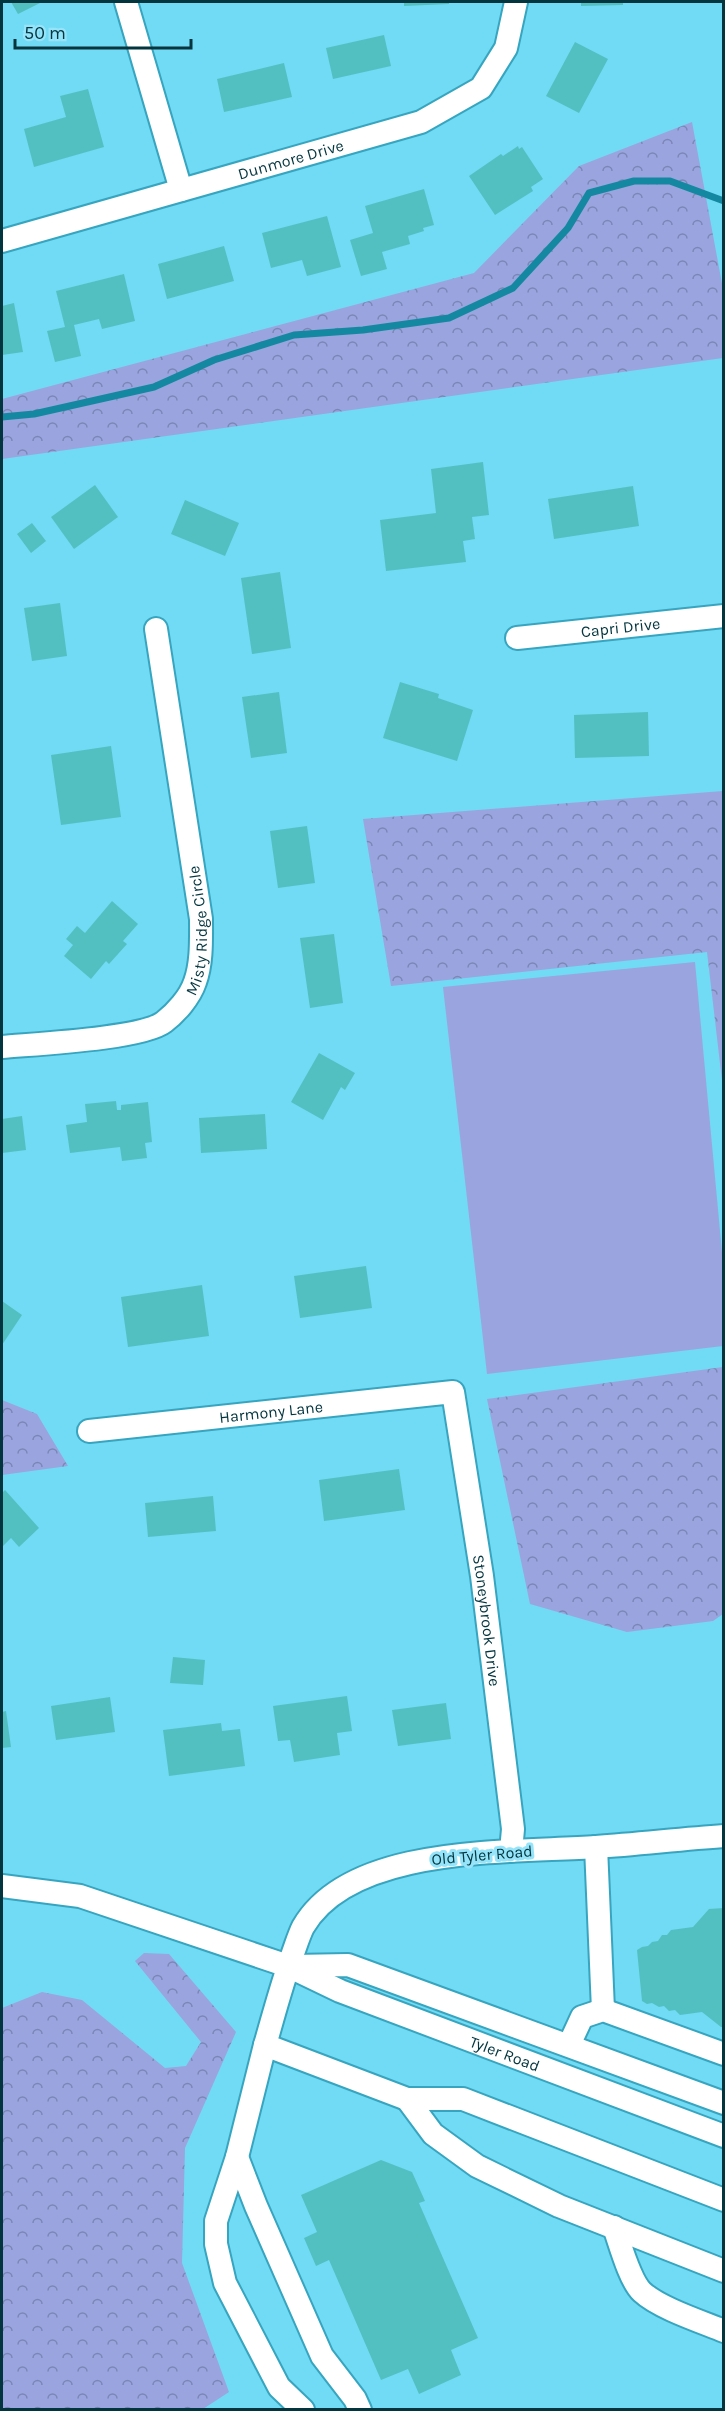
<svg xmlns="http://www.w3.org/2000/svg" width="725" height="2411" viewBox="0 0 725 2411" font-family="Karla,sans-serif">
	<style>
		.green { fill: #9aa4df }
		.forest { fill: url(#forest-crowns) }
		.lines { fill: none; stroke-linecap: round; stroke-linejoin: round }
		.stream { stroke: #1488a0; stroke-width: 7 }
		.building { fill: #52c0c1 }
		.minor-casing { stroke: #37a5bf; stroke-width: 26 }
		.minor { stroke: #fff; stroke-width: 22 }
		.labels { text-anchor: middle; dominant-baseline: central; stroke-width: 6; stroke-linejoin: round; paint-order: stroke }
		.street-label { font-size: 16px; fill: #03353f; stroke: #95e4f9 }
	</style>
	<defs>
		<pattern id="forest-crowns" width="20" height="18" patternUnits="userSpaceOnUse" patternTransform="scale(1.5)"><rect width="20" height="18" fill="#9aa4df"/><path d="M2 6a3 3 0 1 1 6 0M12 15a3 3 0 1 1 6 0" fill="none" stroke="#7b86b6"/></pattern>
	</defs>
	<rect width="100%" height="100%" fill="#71daf4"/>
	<path class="green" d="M 695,962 L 723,1263 L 723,1346 L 487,1374 L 443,987 Z"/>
	<path class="forest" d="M 692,122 L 723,289 L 723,358 L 2,459 L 2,399 L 474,273 L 579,166 Z
		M 723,791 L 723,1089 L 707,952 L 391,986 L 363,819 Z
		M 723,1367 L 723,1614 L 713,1621 L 627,1632 L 530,1604 L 487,1399 Z
		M 2,1400 L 37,1414 L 68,1466 L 2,1475 Z
		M 144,1953 L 169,1954 L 236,2032 L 185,2148 L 182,2263 L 229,2392 L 203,2409 L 2,2409 L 2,2008 L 42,1992 L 82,2000 L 165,2068 L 186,2066 L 201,2042 L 135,1961 Z"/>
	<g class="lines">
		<path class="stream" d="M 2,417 L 34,414 L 154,387 L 214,360 L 294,335 L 363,330 L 449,318 L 513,288 L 568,228 L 589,193 L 634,181 L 670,181 L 724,201"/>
	</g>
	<path class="building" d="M 11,2 L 42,2 L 18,14 Z
		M 404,2 L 449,2 L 449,4 L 404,6 Z
		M 581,2 L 623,2 L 623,5 L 581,6 Z
		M 384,35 L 391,66 L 333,79 L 326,48 Z
		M 575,42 L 608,59 L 579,113 L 546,96 Z
		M 284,63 L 292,97 L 224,112 L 217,79 Z
		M 88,89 L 104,147 L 34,167 L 24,129 L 66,117 L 60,96 Z
		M 518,146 L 519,149 L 522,147 L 543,179 L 531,187 L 533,191 L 495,215 L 469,176 L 501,154 L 503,156 Z
		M 424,189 L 434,225 L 423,228 L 424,231 L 408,236 L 410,244 L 382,252 L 387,269 L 361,276 L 350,240 L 373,233 L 365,206 Z
		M 327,216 L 341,267 L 307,276 L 302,260 L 271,268 L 262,233 Z
		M 224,246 L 234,281 L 167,299 L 158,264 Z
		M 124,274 L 135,321 L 102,329 L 99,319 L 74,325 L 81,356 L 55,362 L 47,331 L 65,327 L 56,291 Z
		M 14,303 L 23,352 L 2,355 L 2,306 Z
		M 483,462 L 489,515 L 472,517 L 475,539 L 463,541 L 466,562 L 386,571 L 380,520 L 436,513 L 431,469 Z
		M 95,485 L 118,517 L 74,549 L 51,517 Z
		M 633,486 L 639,526 L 554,539 L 548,499 Z
		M 185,500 L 239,523 L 225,556 L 171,534 Z
		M 32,523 L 46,541 L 31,553 L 17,534 Z
		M 280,572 L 291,648 L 252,654 L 241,578 Z
		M 60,603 L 67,656 L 32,661 L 24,608 Z
		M 400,682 L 439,694 L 438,698 L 473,710 L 457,761 L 383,738 Z
		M 279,692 L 287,753 L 251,758 L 242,697 Z
		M 648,712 L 649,756 L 575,758 L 574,715 Z
		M 111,746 L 121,817 L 61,825 L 51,755 Z
		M 307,826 L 315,883 L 278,888 L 270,831 Z
		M 112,901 L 138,924 L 123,941 L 127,944 L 109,964 L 106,961 L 91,979 L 64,956 L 73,945 L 66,939 L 77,926 L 85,933 Z
		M 334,934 L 343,1003 L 310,1008 L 300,938 Z
		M 319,1053 L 355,1073 L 345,1090 L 341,1087 L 323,1120 L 291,1102 Z
		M 116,1101 L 117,1110 L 121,1110 L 121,1105 L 148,1102 L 152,1142 L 145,1143 L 147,1158 L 122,1161 L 120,1147 L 70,1153 L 66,1125 L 87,1122 L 85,1104 Z
		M 265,1114 L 267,1149 L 201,1153 L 199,1118 Z
		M 22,1116 L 26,1150 L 2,1153 L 2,1119 Z
		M 366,1266 L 372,1308 L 300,1318 L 294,1276 Z
		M 202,1285 L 209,1336 L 128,1347 L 121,1297 Z
		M 2,1301 L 22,1315 L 2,1345 Z
		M 399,1469 L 405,1510 L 324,1521 L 319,1480 Z
		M 5,1490 L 39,1528 L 19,1547 L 11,1538 L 2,1547 L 2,1493 Z
		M 213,1496 L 216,1531 L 148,1537 L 145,1503 Z
		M 173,1657 L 205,1660 L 203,1685 L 170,1683 Z
		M 347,1696 L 352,1731 L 337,1733 L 340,1755 L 294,1762 L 290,1740 L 278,1741 L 273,1706 Z
		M 110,1697 L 115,1732 L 56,1740 L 51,1706 Z
		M 446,1703 L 451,1739 L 398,1746 L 392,1710 Z
		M 6,1711 L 11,1747 L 2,1748 L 2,1712 Z
		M 221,1723 L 222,1731 L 240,1729 L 245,1766 L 169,1776 L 163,1730 Z
		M 724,1908 L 724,2027 L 721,2027 L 702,2012 L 680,2015 L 675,2010 L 669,2011 L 664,2006 L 659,2007 L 652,2003 L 647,2004 L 642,2001 L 637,1950 L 642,1947 L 648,1946 L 652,1942 L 658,1941 L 662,1935 L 667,1935 L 671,1930 L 693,1927 L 709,1909 Z
		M 381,2160 L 412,2172 L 425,2201 L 419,2203 L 478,2338 L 451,2350 L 461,2375 L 419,2394 L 408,2369 L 381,2380 L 329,2260 L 316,2266 L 304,2238 L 317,2232 L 301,2195 Z"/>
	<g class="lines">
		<defs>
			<g id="minor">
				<path d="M 126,2 L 181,190"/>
				<path id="s1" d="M 2,241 L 421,122 L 481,88 L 506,48 L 516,2"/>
				<path id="s2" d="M 517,638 L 724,616"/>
				<path id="s3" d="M 2,1047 C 34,1044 142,1039 164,1022 C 176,1013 190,997 195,982 C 202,963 201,939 201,919 L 156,629"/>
				<path id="s4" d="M 89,1431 L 453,1392 L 482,1576 L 513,1829 L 511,1851"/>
				<path d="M 724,1836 C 681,1839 639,1844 596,1847 C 512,1853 351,1844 303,1927 C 299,1935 296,1945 293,1953 C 282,1983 274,2014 265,2045 L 407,2099 L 463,2099 L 724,2200"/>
				<path d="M 596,1847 L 603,2010"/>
				<path id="s5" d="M 2,1886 L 80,1896 L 288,1966 L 340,1991 L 724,2136"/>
				<path d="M 293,1966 L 348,1965 L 724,2103"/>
				<path d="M 265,2045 L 237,2157 L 216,2221 L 216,2244 L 225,2283 L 279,2387 L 303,2410"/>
				<path d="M 569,2045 L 582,2017 L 603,2010 L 724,2054"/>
				<path d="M 407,2099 L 433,2134 L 477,2166 L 559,2206 L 724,2271"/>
				<path d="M 237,2157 L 256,2206 L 322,2356 L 355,2399 L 360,2410"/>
				<path d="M 614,2227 C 620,2244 630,2281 642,2292 C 659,2308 702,2322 724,2331"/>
			</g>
		</defs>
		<use href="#minor" class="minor-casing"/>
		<use href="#minor" class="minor"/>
	</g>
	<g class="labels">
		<g class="street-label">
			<text stroke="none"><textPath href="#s1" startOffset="300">Dunmore Drive</textPath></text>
			<text stroke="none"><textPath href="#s2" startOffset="104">Capri Drive</textPath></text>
			<text stroke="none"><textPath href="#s3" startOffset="268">Misty Ridge Circle</textPath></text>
			<text stroke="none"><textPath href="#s4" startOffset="183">Harmony Lane</textPath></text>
			<text stroke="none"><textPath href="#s4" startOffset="597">Stoneybrook Drive</textPath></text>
			<text transform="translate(482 1855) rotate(-5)">Old Tyler Road</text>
			<text stroke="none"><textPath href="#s5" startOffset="532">Tyler Road</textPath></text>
		</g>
	</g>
	<rect width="725" height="2411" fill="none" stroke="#03353f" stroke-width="6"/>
	<path d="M15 39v9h176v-9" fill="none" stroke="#03353f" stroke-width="3"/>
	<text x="24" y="39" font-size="18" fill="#03353f" stroke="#95e4f9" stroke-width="4.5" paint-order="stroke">50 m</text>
</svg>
